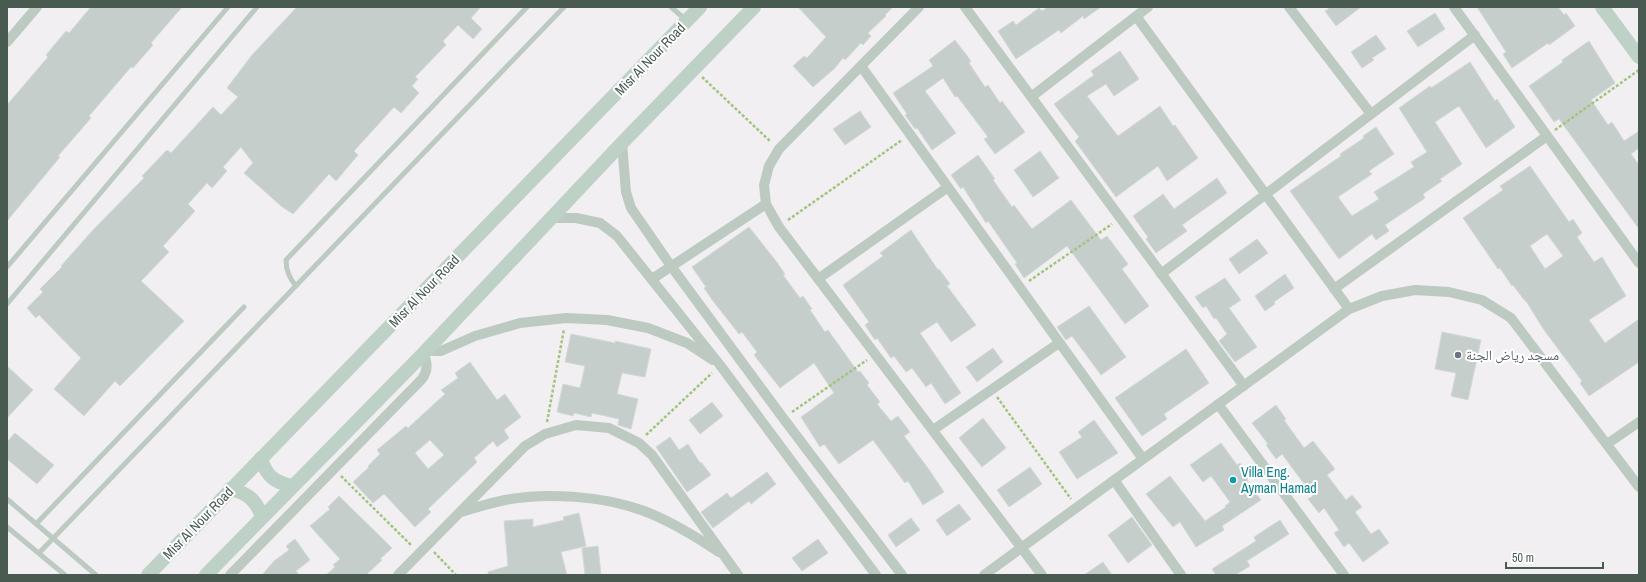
<svg xmlns="http://www.w3.org/2000/svg" width="1646" height="582" viewBox="0 0 1646 582" font-family="'Archivo Narrow','Noto Naskh Arabic',sans-serif">
	<style>
		.building { fill: #c6cecb; stroke: #d3d9d8; fill-rule: evenodd }
		.lines { fill: none; stroke-linecap: round; stroke-linejoin: round }
		.path { stroke: #a1c57d; stroke-width: 2.5; stroke-dasharray: 3 2; stroke-linecap: butt }
		.lane { stroke: #bccac2; stroke-width: 5 }
		.street { stroke: #bccac2; stroke-width: 10 }
		.secondary { stroke: #bed1c7; stroke-width: 14 }
		.worship-dot { fill: #6b7280; stroke: #fff; stroke-width: 1.5 }
		.culture-dot { fill: #0f9aa8; stroke: #fff; stroke-width: 1.5 }
		.labels { text-anchor: middle; dominant-baseline: central; stroke-width: 4; stroke-linejoin: round; paint-order: stroke }
		.street-label { font-size: 14px; fill: #495a51; stroke: #fff }
		.worship-label { font-size: 14px; fill: #5b616d; stroke: #fff; text-anchor: start }
		.culture-label { font-size: 14px; fill: #0d838f; stroke: #fff; text-anchor: start }
	</style>
	<rect width="100%" height="100%" fill="#f1eff1"/>
	<path class="building" d="M 91,7 L 182,7 L 151,43 L 153,45 L 133,68 L 131,67 L 89,116 L 91,118 L 58,156 L 60,157 L 7,221 L 7,105 L 48,57 L 46,55 L 66,31 L 69,33 Z
		M 297,7 L 481,7 L 471,18 L 482,29 L 473,39 L 458,25 L 443,41 L 446,45 L 415,77 L 418,79 L 412,86 L 419,93 L 401,113 L 394,107 L 354,151 L 358,155 L 336,181 L 329,174 L 293,214 L 281,206 L 244,173 L 253,163 L 241,147 L 223,167 L 227,171 L 212,188 L 207,183 L 188,204 L 195,211 L 163,246 L 169,252 L 141,281 L 184,321 L 120,386 L 115,381 L 84,416 L 54,389 L 81,358 L 39,315 L 36,318 L 27,308 L 43,292 L 40,289 L 62,267 L 61,266 L 93,230 L 144,178 L 142,176 L 167,150 L 171,153 L 213,107 L 221,115 L 238,97 L 227,88 L 252,55 Z
		M 798,7 L 893,7 L 885,15 L 886,16 L 868,33 L 871,36 L 863,45 L 861,43 L 845,60 L 843,58 L 834,69 L 813,87 L 793,66 L 804,56 L 807,58 L 826,37 Z
		M 1048,7 L 1101,7 L 1084,19 L 1083,16 L 1061,33 L 1059,30 L 1016,59 L 998,31 L 1013,21 L 1016,25 L 1039,8 L 1042,11 Z
		M 1331,7 L 1361,7 L 1336,26 L 1325,11 Z
		M 1477,7 L 1558,7 L 1564,15 L 1566,13 L 1575,26 L 1549,45 L 1548,43 L 1512,68 L 1503,54 L 1506,52 Z
		M 1435,13 L 1445,29 L 1418,47 L 1407,31 Z
		M 1376,35 L 1386,49 L 1372,58 L 1374,60 L 1362,68 L 1351,52 Z
		M 955,40 L 971,61 L 969,63 L 985,87 L 988,85 L 1000,103 L 1002,101 L 1025,132 L 995,154 L 984,139 L 988,137 L 957,96 L 955,97 L 943,78 L 925,91 L 956,133 L 932,150 L 917,128 L 915,129 L 905,115 L 907,114 L 893,93 L 933,66 L 929,60 Z
		M 1589,41 L 1615,83 L 1591,100 L 1608,125 L 1612,122 L 1624,141 L 1639,131 L 1639,148 L 1631,154 L 1639,165 L 1639,229 L 1559,119 L 1554,122 L 1529,86 L 1563,62 L 1562,60 Z
		M 1120,51 L 1139,79 L 1114,96 L 1106,84 L 1087,96 L 1118,136 L 1160,106 L 1173,126 L 1175,125 L 1198,158 L 1167,181 L 1158,166 L 1116,197 L 1075,141 L 1079,137 L 1054,104 L 1094,75 L 1091,71 Z
		M 1470,62 L 1495,101 L 1497,99 L 1515,127 L 1486,148 L 1459,106 L 1435,122 L 1462,164 L 1440,179 L 1442,181 L 1423,194 L 1425,198 L 1385,225 L 1389,231 L 1376,240 L 1372,234 L 1339,259 L 1290,191 L 1341,156 L 1340,154 L 1364,138 L 1363,136 L 1376,127 L 1394,154 L 1369,171 L 1372,174 L 1338,197 L 1352,216 L 1379,199 L 1374,192 L 1414,167 L 1411,162 L 1427,152 L 1399,108 L 1430,86 L 1431,88 Z
		M 860,111 L 871,127 L 845,145 L 833,129 Z
		M 1040,151 L 1059,178 L 1033,197 L 1014,170 Z
		M 978,155 L 995,179 L 993,180 L 1012,207 L 1014,205 L 1032,229 L 1071,200 L 1101,240 L 1107,236 L 1128,264 L 1122,269 L 1149,306 L 1125,324 L 1067,246 L 1024,278 L 1015,264 L 1017,263 L 988,221 L 986,223 L 963,187 L 961,189 L 951,175 Z
		M 1530,166 L 1569,222 L 1573,219 L 1582,233 L 1577,237 L 1594,262 L 1602,257 L 1626,296 L 1589,320 L 1605,343 L 1639,319 L 1639,362 L 1589,396 L 1580,383 L 1582,381 L 1544,330 L 1526,301 L 1525,301 L 1513,285 L 1512,286 L 1500,268 L 1498,269 L 1463,218 L 1503,190 L 1500,186 ZM 1547,234 L 1563,256 L 1545,269 L 1530,246 Z
		M 1217,178 L 1227,193 L 1182,225 L 1187,231 L 1156,253 L 1146,239 L 1148,237 L 1133,216 L 1163,194 L 1174,209 Z
		M 749,227 L 776,261 L 785,274 L 783,275 L 800,298 L 803,296 L 812,309 L 810,310 L 825,332 L 828,330 L 858,372 L 860,371 L 869,383 L 867,385 L 880,402 L 877,404 L 891,421 L 898,416 L 910,432 L 904,436 L 930,471 L 944,492 L 923,505 L 908,481 L 905,483 L 873,440 L 839,464 L 824,444 L 820,447 L 801,417 L 834,393 L 814,363 L 780,388 L 754,355 L 757,352 L 742,332 L 739,334 L 713,301 L 704,288 L 706,287 L 692,267 Z
		M 911,230 L 938,270 L 939,269 L 950,284 L 947,286 L 976,325 L 951,342 L 937,322 L 920,333 L 961,393 L 945,404 L 931,383 L 926,387 L 912,368 L 906,372 L 894,356 L 891,358 L 877,338 L 875,340 L 865,325 L 869,322 L 843,285 L 883,256 L 880,253 Z
		M 1257,239 L 1268,253 L 1239,274 L 1229,259 Z
		M 1285,274 L 1294,288 L 1274,302 L 1275,304 L 1265,311 L 1255,296 Z
		M 1225,278 L 1241,300 L 1229,308 L 1257,347 L 1235,362 L 1219,341 L 1227,334 L 1216,318 L 1214,319 L 1206,306 L 1203,308 L 1195,297 Z
		M 1089,306 L 1126,357 L 1101,375 L 1072,336 L 1066,340 L 1057,327 Z
		M 1442,332 L 1481,340 L 1468,400 L 1451,396 L 1456,373 L 1435,369 Z
		M 571,334 L 615,343 L 615,341 L 651,349 L 645,377 L 622,373 L 617,394 L 638,399 L 631,429 L 618,425 L 619,419 L 592,413 L 591,417 L 574,413 L 573,416 L 557,412 L 563,384 L 580,388 L 585,366 L 565,362 Z
		M 993,348 L 1003,362 L 977,382 L 966,367 Z
		M 1186,349 L 1209,383 L 1164,414 L 1167,419 L 1142,436 L 1115,398 Z
		M 470,362 L 497,400 L 505,394 L 521,417 L 504,430 L 509,438 L 497,447 L 493,441 L 474,458 L 477,462 L 428,509 L 431,512 L 415,527 L 384,494 L 373,503 L 353,482 L 369,467 L 368,466 L 380,454 L 377,450 L 406,426 L 408,428 L 445,394 L 441,390 L 458,378 L 455,373 ZM 430,440 L 444,455 L 428,469 L 415,453 Z
		M 7,366 L 33,390 L 7,418 Z
		M 712,402 L 723,416 L 700,434 L 689,420 Z
		M 1276,405 L 1286,419 L 1284,420 L 1304,448 L 1313,441 L 1335,469 L 1327,475 L 1346,500 L 1352,495 L 1362,507 L 1355,512 L 1371,534 L 1379,529 L 1389,543 L 1363,562 L 1349,543 L 1344,547 L 1334,533 L 1339,530 L 1324,508 L 1319,513 L 1308,499 L 1313,496 L 1282,454 L 1276,459 L 1266,445 L 1268,444 L 1252,423 Z
		M 983,418 L 1006,448 L 982,467 L 959,438 Z
		M 1094,420 L 1118,453 L 1077,479 L 1059,452 L 1082,437 L 1078,432 Z
		M 15,433 L 54,465 L 37,484 L 7,459 L 7,442 Z
		M 670,437 L 679,450 L 688,444 L 700,463 L 701,462 L 711,475 L 687,492 L 656,447 Z
		M 1221,443 L 1237,465 L 1240,463 L 1250,477 L 1247,480 L 1261,500 L 1222,526 L 1224,530 L 1196,547 L 1180,522 L 1173,527 L 1146,494 L 1170,476 L 1205,521 L 1226,507 L 1225,506 L 1230,502 L 1211,476 L 1203,482 L 1190,465 Z
		M 1030,467 L 1042,484 L 1009,507 L 997,490 Z
		M 767,472 L 776,484 L 751,504 L 749,501 L 713,528 L 701,512 L 727,493 L 731,498 Z
		M 339,496 L 392,548 L 380,559 L 382,560 L 366,575 L 326,575 L 335,567 L 333,565 L 340,559 L 310,526 L 330,509 L 328,507 Z
		M 959,504 L 971,519 L 947,536 L 936,520 Z
		M 579,513 L 586,546 L 561,552 L 567,575 L 488,575 L 488,572 L 508,566 L 504,521 L 533,519 L 533,527 L 564,520 L 563,517 Z
		M 1132,517 L 1152,545 L 1128,563 L 1108,535 Z
		M 911,518 L 920,530 L 896,547 L 888,535 Z
		M 1280,520 L 1289,534 L 1247,561 L 1250,566 L 1235,575 L 1216,575 L 1212,569 L 1256,541 L 1254,537 Z
		M 295,539 L 310,560 L 296,571 L 299,575 L 262,575 L 274,561 L 289,550 L 286,546 Z
		M 818,539 L 828,553 L 802,571 L 792,558 Z
		M 598,546 L 601,575 L 585,575 L 582,548 Z
		M 1103,562 L 1112,575 L 1084,575 Z"/>
	<g class="lines">
		<path class="path" d="M 702,77 L 771,142
			M 1555,130 L 1639,70
			M 788,220 L 902,140
			M 1029,281 L 1112,224
			M 997,397 L 1071,499
			M 792,412 L 867,360
			M 547,422 L 564,329
			M 646,435 L 712,373
			M 341,476 L 412,546
			M 434,552 L 456,575"/>
		<path class="lane" d="M 671,7 L 686,20
			M 7,267 L 228,7
			M 296,286 C 289,278 286,271 286,260 L 527,7
			M 7,304 L 257,7
			M 7,499 L 96,575
			M 36,524 L 244,307
			M 7,527 L 65,575
			M 39,553 L 564,7"/>
		<path class="street" d="M 919,7 L 779,149 L 769,166 L 764,185 L 766,204 L 779,227 L 1042,575
			M 965,7 L 1244,386
			M 1289,7 L 1371,114
			M 1454,7 L 1639,263
			M 1136,16 L 1349,309
			M 7,42 L 37,7
			M 861,66 L 1143,459
			M 1031,97 L 1148,7
			M 622,143 L 626,192 L 631,208 L 671,266 L 783,418 L 902,575
			M 552,218 L 576,218 L 600,223 L 617,236 L 720,365 L 876,575
			M 1161,274 L 1475,35
			M 652,279 L 766,204
			M 818,279 L 948,187
			M 1334,289 L 1547,136
			M 425,351 L 441,351 L 475,336 L 520,323 L 566,318 L 607,320 L 648,328 L 687,343 L 713,360
			M 1218,404 L 1344,575
			M 933,430 L 1059,343
			M 1607,444 L 1639,422
			M 1114,480 L 1181,575
			M 461,512 C 475,508 490,503 505,500 C 546,492 604,496 644,511 C 671,521 695,536 719,552
			M 230,575 L 422,379 C 428,371 428,363 423,354
			M 398,575 L 525,446 L 545,434 L 576,425 L 609,428 L 639,443 L 652,455 L 738,575
			M 984,575 L 1349,309 L 1382,296 L 1415,290 L 1449,292 L 1482,300 L 1511,318 L 1639,487"/>
		<path class="secondary" d="M 1602,7 L 1639,57
			M 261,458 C 266,476 275,483 293,486
			M 230,489 C 248,493 256,500 262,517
			M 148,575 L 700,7
			M 206,575 L 423,354 L 622,143 L 754,7"/>
	</g>
	<circle class="worship-dot" cx="1458" cy="355" r="4"/>
	<circle class="culture-dot" cx="1233" cy="480" r="4"/>
	<g class="labels">
		<g class="street-label">
			<text transform="translate(650 59) rotate(-46)">Misr Al Nour Road</text>
			<text transform="translate(424 291) rotate(-46)">Misr Al Nour Road</text>
			<text transform="translate(198 523) rotate(-46)">Misr Al Nour Road</text>
		</g>
		<g class="worship-label">
			<text x="1466" y="355">مسجد رياض الجنة</text>
		</g>
		<g class="culture-label">
			<text x="1241" y="472">Villa Eng.<tspan x="1241" dy="16">Ayman Hamad</tspan></text>
		</g>
	</g>
	<rect width="1646" height="582" fill="none" stroke="#495a51" stroke-width="16"/>
	<path d="M1506 562v6h97v-6" fill="none" stroke="#495a51" stroke-width="2"/>
	<text x="1512" y="562" font-size="12" fill="#495a51" stroke="#ffffff" stroke-width="3" paint-order="stroke">50 m</text>
</svg>
